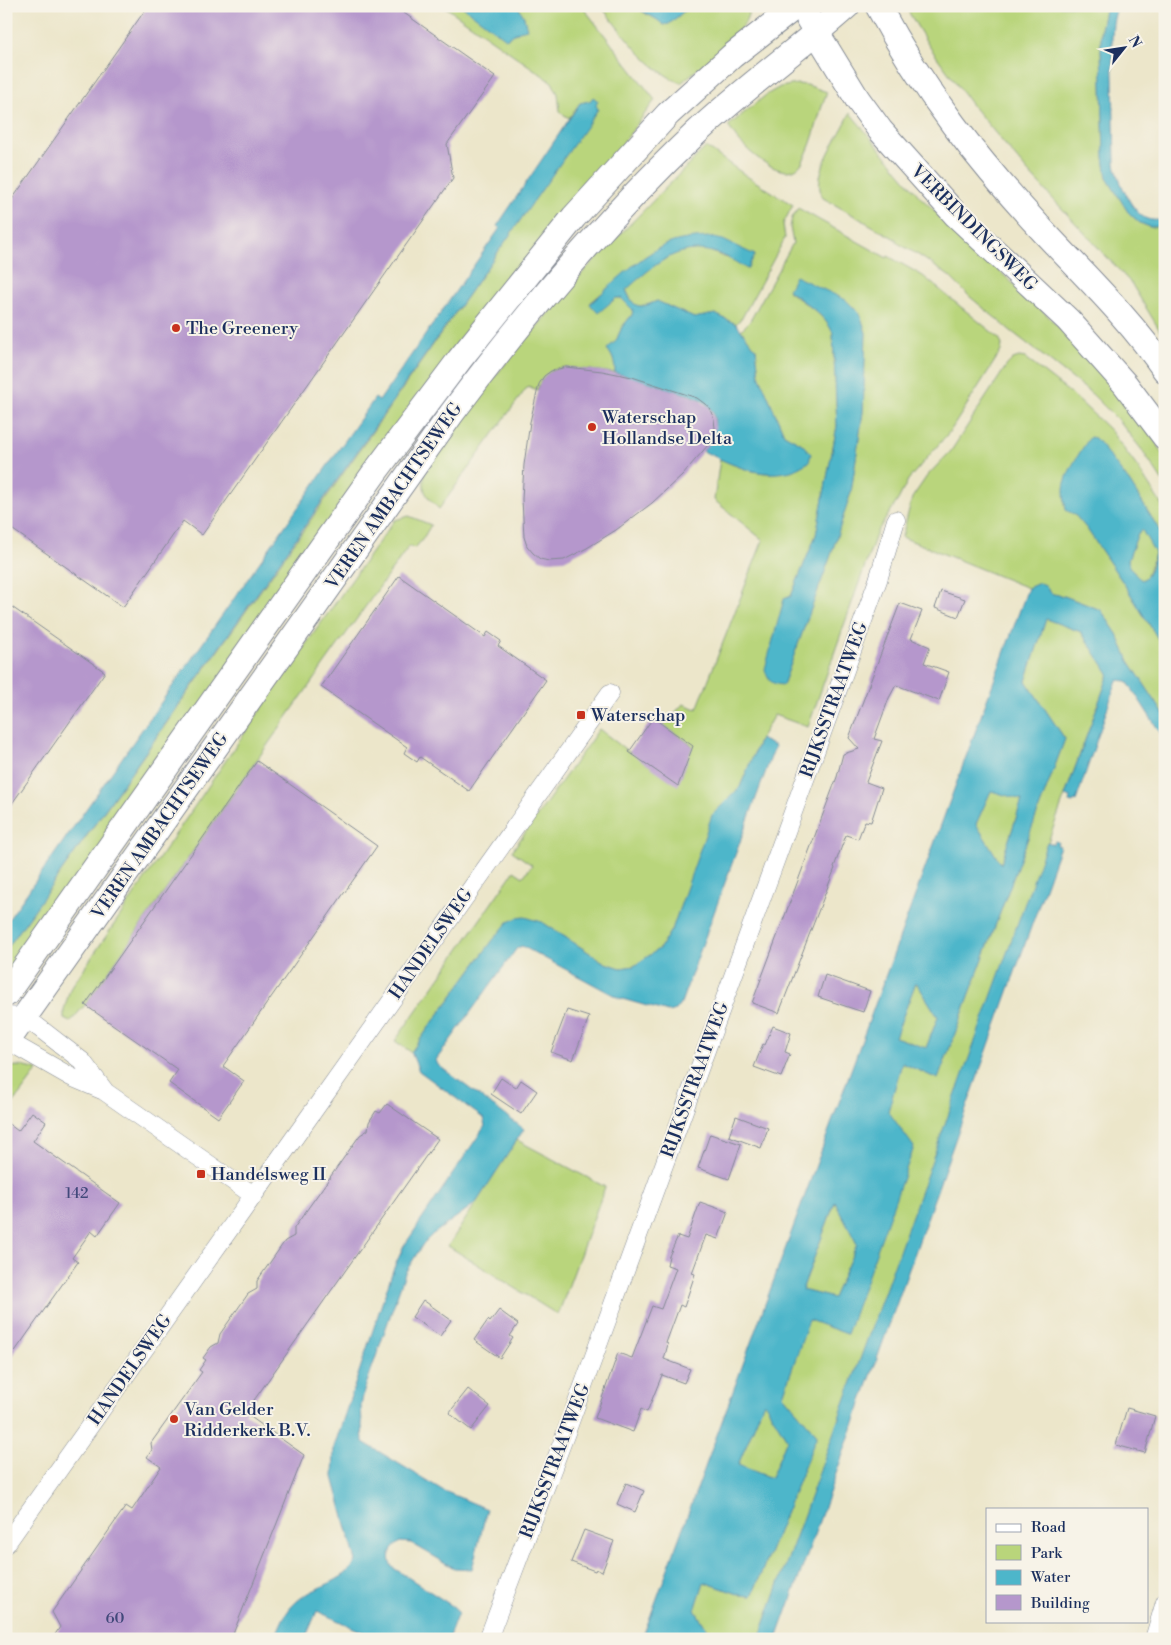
<svg xmlns="http://www.w3.org/2000/svg" width="1171" height="1645" viewBox="0 0 1171 1645" font-family="'Libre Bodoni',serif">
	<style>
		.green { fill: #b9d57b; stroke: #6a826c; fill-rule: evenodd }
		.water { fill: #4db6ca; stroke: #347294; fill-rule: evenodd }
		.building { fill: #b597cc }
		.lines { fill: none; stroke-linecap: round; stroke-linejoin: round }
		.street-casing { stroke: #848a94; stroke-width: 19 }
		.secondary-casing { stroke: #848a94; stroke-width: 27 }
		.street { stroke: #fff; stroke-width: 18 }
		.secondary { stroke: #fff; stroke-width: 25 }
		.poi-dot { fill: #c8321e; stroke: #f7f3e8; stroke-width: 2 }
		.labels { text-anchor: middle; dominant-baseline: central; stroke-width: 4; stroke-linejoin: round; paint-order: stroke }
		.number-label { font-size: 15px; fill: #42497a }
		.street-label { font-size: 18px; fill: #1b2f5e; stroke: #f7f3e8 }
		.poi-label { font-size: 18px; fill: #1b2f5e; stroke: #f7f3e8; text-anchor: start }
	</style>
	<rect width="100%" height="100%" fill="#f7f3e8"/>
	<filter id="ink" filterUnits="userSpaceOnUse"><feTurbulence type="fractalNoise" baseFrequency=".02" numOctaves="2"/><feDisplacementMap in="SourceGraphic" scale="10" xChannelSelector="R" yChannelSelector="G"/><feConvolveMatrix kernelMatrix="1 2 1 2 8 2 1 2 1" color-interpolation-filters="sRGB"/></filter>
	<filter id="wash" filterUnits="userSpaceOnUse"><feTurbulence type="fractalNoise" baseFrequency=".0096" numOctaves="4" result="noise"/><feDisplacementMap in="SourceGraphic" scale="20" xChannelSelector="R" yChannelSelector="G"/><feGaussianBlur stdDeviation="1.12" result="paint"/><feColorMatrix in="noise" values="0 0 0 0 0 0 0 0 0 0 0 0 0 0 0 0 0 1.4 0 .05"/><feComposite in="paint" operator="in"/></filter>
	<g filter="url(#wash)">
		<rect width="100%" height="100%" fill="#ece6ca"/>
		<path class="green" d="M 444,6 L 462,6 L 506,38 L 519,31 L 524,17 L 518,6 L 582,6 L 655,100 L 6,979 L 6,950 L 317,511 L 598,109 L 590,101 L 580,103 L 569,118 L 560,112 L 558,94 L 552,82 Z
			M 601,6 L 635,6 L 646,14 L 669,24 L 690,6 L 751,6 L 745,23 L 732,40 L 681,83 C 650,71 621,32 601,6 Z
			M 905,6 L 1106,6 L 1101,29 L 1101,49 L 1104,157 L 1107,178 L 1128,212 L 1140,223 L 1150,227 L 1165,226 L 1165,339 L 1131,283 L 1028,172 L 971,104 L 929,46 Z
			M 797,84 L 807,85 L 827,92 C 818,114 815,139 803,161 C 789,187 752,155 740,142 C 735,137 732,131 728,126 L 766,95 L 780,87 Z
			M 850,113 L 920,197 L 1049,317 L 1088,358 L 1150,434 L 1165,456 L 1165,485 L 1142,450 L 1118,420 L 1092,394 L 1011,331 L 969,296 L 949,276 L 920,256 L 896,242 L 897,240 L 823,198 C 809,173 841,136 850,113 Z
			M 706,147 L 748,177 L 793,205 L 783,224 L 785,238 L 743,316 L 736,324 L 715,314 L 694,318 L 657,301 C 638,309 634,309 626,289 C 649,270 673,244 706,250 C 714,252 721,257 728,258 C 736,259 747,256 755,255 L 665,245 L 646,256 L 590,303 L 598,312 L 616,298 L 622,298 L 633,310 L 632,315 L 622,327 L 616,341 L 607,349 C 613,356 615,363 615,373 L 566,367 C 551,368 542,376 537,390 L 528,386 L 439,509 C 426,496 421,491 425,472 L 501,369 L 585,270 Z
			M 798,208 L 887,258 L 888,256 L 923,276 L 999,338 L 1002,345 L 1001,351 L 951,430 L 908,480 L 898,500 L 877,532 L 808,727 L 774,715 L 760,739 L 740,787 L 713,815 L 673,927 L 660,948 L 634,966 L 621,968 L 605,963 L 542,922 L 493,940 L 411,1052 L 395,1041 L 514,871 L 523,877 L 532,865 L 512,851 L 599,729 L 629,752 L 693,746 L 653,718 L 673,715 L 683,704 L 697,709 L 763,540 L 714,500 L 720,459 C 754,474 774,480 809,462 L 802,444 L 784,434 L 759,375 L 756,349 L 741,330 L 750,321 L 793,243 L 790,227 L 792,218 ZM 788,291 L 854,307 L 860,314 L 866,333 L 863,412 L 851,492 L 831,555 L 783,685 L 791,596 L 816,535 L 837,426 L 833,333 C 825,314 803,303 788,291 Z
			M 1019,357 L 1025,358 L 1074,396 L 1110,430 L 1138,468 L 1165,510 L 1165,539 L 1130,483 L 1095,438 L 1065,504 L 1066,510 L 1075,514 L 1087,529 L 1126,587 L 1165,650 L 1165,716 L 1129,661 L 1117,634 L 1101,610 L 1064,596 L 1053,594 L 1040,583 L 1028,588 L 902,537 L 912,498 L 927,476 L 951,451 L 1007,365 L 1013,359 Z
			M 409,516 L 431,525 L 422,540 L 415,548 L 409,546 C 299,698 193,852 85,1005 L 70,1022 L 64,1019 L 64,1010 L 70,989 L 291,665 L 391,525 L 395,520 Z
			M 1142,530 L 1155,550 L 1155,554 L 1146,578 L 1142,580 C 1136,577 1129,567 1128,560 L 1138,533 Z
			M 1046,619 L 1081,632 L 1109,674 L 759,1639 L 713,1639 L 695,1610 L 704,1582 L 741,1595 L 752,1596 L 817,1435 L 783,1395 L 809,1319 L 847,1334 L 888,1111 L 902,1063 L 938,1079 L 1065,739 L 1026,681 Z
			M 991,790 L 1022,800 L 1001,864 L 976,824 Z
			M 916,982 L 938,1017 L 926,1048 L 895,1037 Z
			M 21,1066 L 38,1070 L 6,1113 L 6,1067 Z
			M 517,1140 L 605,1187 L 558,1315 L 448,1246 Z
			M 835,1202 L 857,1244 L 833,1298 L 802,1290 Z
			M 764,1401 L 787,1439 L 771,1478 L 738,1465 Z"/>
		<path class="water" d="M 462,6 L 518,6 L 524,17 L 527,29 L 519,31 L 506,39 Z
			M 635,6 L 690,6 L 669,24 L 664,25 C 655,17 644,13 635,6 Z
			M 1106,6 L 1117,6 L 1113,23 L 1112,37 L 1115,163 C 1118,180 1130,209 1145,218 C 1151,221 1158,220 1165,220 L 1165,226 L 1150,227 L 1140,223 L 1128,212 L 1107,178 L 1104,157 L 1101,49 L 1101,29 Z
			M 593,97 L 598,101 L 596,105 L 598,109 L 586,127 L 6,950 L 6,923 L 375,398 L 379,401 L 500,228 L 497,226 L 580,103 L 590,101 Z
			M 709,237 L 723,240 L 755,255 L 747,269 C 737,263 727,256 716,253 C 678,241 652,267 626,290 C 634,309 639,309 657,301 L 694,318 L 715,314 L 736,324 L 756,349 L 759,375 L 784,434 L 802,444 L 811,454 L 809,462 C 803,465 797,469 791,471 C 760,479 730,464 703,451 C 717,434 722,410 698,398 C 690,394 680,393 672,390 C 653,383 634,378 615,373 C 615,363 613,356 607,349 L 616,341 L 622,327 L 632,315 L 633,310 L 621,298 L 616,298 L 598,313 L 590,304 C 613,284 636,259 663,246 C 677,239 694,238 709,237 Z
			M 795,276 L 846,300 L 860,314 L 866,333 L 863,412 L 851,492 L 831,555 L 783,685 C 771,684 768,681 765,669 L 784,599 L 791,596 L 816,535 L 837,426 L 833,333 C 825,314 803,302 788,290 Z
			M 1090,437 L 1095,438 L 1100,444 L 1130,483 L 1165,539 L 1165,650 L 1126,587 L 1087,529 L 1075,515 L 1066,510 C 1065,504 1064,497 1064,490 C 1064,475 1082,449 1090,437 ZM 1142,530 L 1155,553 C 1152,562 1151,576 1142,580 C 1136,577 1129,567 1128,560 L 1138,533 Z
			M 1039,583 L 1047,587 L 1049,592 L 1053,594 L 1064,596 L 1101,610 L 1117,634 L 1129,661 L 1165,716 L 1165,740 L 1127,681 L 1117,680 L 1076,801 L 1074,800 L 1073,803 L 1069,802 L 1070,798 L 1065,796 L 1109,674 L 1081,632 L 1046,619 L 1026,681 L 1065,739 L 938,1079 L 902,1063 L 888,1111 L 914,1147 L 847,1334 L 809,1320 L 783,1395 L 817,1435 L 752,1596 L 741,1595 L 704,1582 L 695,1610 L 713,1639 L 642,1639 L 1028,588 ZM 991,791 L 1022,800 L 1001,864 L 976,824 ZM 916,982 L 938,1017 L 926,1048 L 895,1037 ZM 835,1202 L 857,1244 L 833,1298 L 802,1290 ZM 764,1402 L 787,1439 L 771,1478 L 738,1465 Z
			M 760,739 L 775,746 L 681,1003 L 676,1010 L 668,1012 L 619,998 L 522,946 L 517,948 L 436,1060 L 438,1065 L 524,1129 L 476,1203 L 433,1234 L 423,1244 L 405,1273 L 364,1391 L 361,1406 L 363,1442 L 444,1491 L 487,1509 L 472,1569 L 454,1568 L 411,1543 L 400,1542 C 391,1549 386,1555 392,1567 L 454,1607 L 458,1613 L 448,1639 L 378,1639 L 317,1611 L 305,1639 L 275,1639 C 280,1625 285,1612 296,1602 C 313,1586 345,1583 356,1561 L 333,1477 L 334,1447 L 393,1270 L 404,1246 L 485,1126 L 483,1118 L 419,1071 L 411,1052 L 493,940 L 508,922 L 517,918 L 525,917 L 542,922 L 605,963 L 621,968 L 634,966 L 660,948 L 673,927 L 712,815 L 740,787 Z
			M 1055,841 L 1058,842 L 1057,845 L 1060,846 L 777,1639 L 759,1639 L 1047,842 L 1053,844 Z"/>
		<g id="blocks">
			<path class="building" d="M 148,6 L 394,6 L 495,77 L 447,144 L 453,178 L 202,535 L 183,521 L 123,607 L 6,525 L 6,208 Z
				M 566,367 L 602,371 L 632,377 L 697,398 L 709,407 L 714,419 L 715,428 L 712,440 L 703,451 L 682,475 L 652,503 L 616,530 L 587,548 L 564,560 L 549,561 L 540,559 L 533,553 L 527,546 L 524,537 L 522,499 L 524,465 L 530,422 L 539,384 L 544,376 L 551,371 Z
				M 399,576 L 485,637 L 488,632 L 501,641 L 498,646 L 546,680 L 469,791 L 420,757 L 417,762 L 404,753 L 407,747 L 321,687 Z
				M 941,591 L 965,599 L 958,617 L 935,608 Z
				M 6,603 L 105,672 L 6,812 Z
				M 900,603 L 922,611 L 911,639 L 930,647 L 924,663 L 949,672 L 939,701 L 896,685 L 889,698 L 874,739 L 882,741 L 866,782 L 882,788 L 871,822 L 865,821 L 858,839 L 846,835 L 834,867 L 835,868 L 779,1013 L 752,1003 L 837,777 L 843,754 L 859,749 L 849,738 Z
				M 653,718 L 693,746 L 678,786 L 629,752 Z
				M 257,761 L 377,846 L 223,1066 L 244,1081 L 218,1118 L 169,1083 L 178,1070 L 85,1005 Z
				M 825,975 L 870,991 L 863,1012 L 818,997 Z
				M 567,1010 L 589,1017 L 573,1060 L 551,1052 Z
				M 773,1026 L 791,1033 L 785,1052 L 790,1054 L 781,1077 L 754,1067 L 763,1044 L 765,1045 Z
				M 501,1078 L 516,1088 L 521,1080 L 537,1091 L 521,1114 L 491,1094 Z
				M 387,1104 L 438,1139 L 245,1413 L 304,1455 L 231,1639 L 52,1639 L 60,1627 L 52,1612 L 126,1506 L 132,1510 L 161,1467 L 147,1457 L 152,1450 L 151,1443 L 202,1372 L 199,1370 L 206,1360 L 203,1358 L 211,1347 L 218,1343 L 220,1334 L 248,1294 L 257,1289 L 257,1281 L 285,1241 L 294,1236 L 294,1228 L 360,1135 L 368,1130 L 369,1122 L 376,1111 L 380,1113 Z
				M 32,1112 L 46,1122 L 33,1141 L 120,1203 L 97,1236 L 91,1231 L 72,1258 L 78,1262 L 6,1364 L 6,1122 L 18,1131 Z
				M 736,1116 L 768,1128 L 761,1148 L 729,1136 Z
				M 710,1134 L 741,1144 L 729,1179 L 698,1168 Z
				M 700,1202 L 728,1212 L 718,1239 L 706,1235 L 692,1273 L 695,1274 L 684,1307 L 680,1305 L 666,1343 L 668,1344 L 664,1359 L 690,1369 L 684,1383 L 662,1375 L 647,1412 L 641,1409 L 633,1432 L 595,1418 L 618,1353 L 632,1358 L 652,1306 L 661,1309 L 676,1268 L 667,1265 L 669,1256 L 678,1236 L 687,1239 Z
				M 423,1300 L 451,1320 L 440,1336 L 412,1317 Z
				M 499,1310 L 518,1324 L 510,1336 L 513,1338 L 500,1358 L 474,1340 L 488,1320 L 490,1322 Z
				M 468,1389 L 490,1406 L 471,1430 L 449,1413 Z
				M 1127,1408 L 1155,1416 L 1145,1453 L 1116,1445 Z
				M 626,1483 L 644,1491 L 635,1512 L 617,1504 Z
				M 584,1530 L 614,1541 L 602,1572 L 596,1569 L 595,1571 L 571,1562 Z"/>
		</g>
	</g>
	<g filter="url(#ink)">
		<use href="#blocks" fill-opacity="0" stroke="#848a94" stroke-width="1"/>
		<g class="lines">
			<defs>
				<path id="street" d="M 6,1016 L 25,1017 L 82,1061 L 104,1090
					M 6,1039 L 8,1041 L 71,1077 L 104,1091 L 253,1195
					M 6,1544 L 610,693
					M 488,1639 L 567,1430 L 878,580 L 896,520
					M 1154,1639 L 1165,1602"/>
				<path id="secondary" d="M 878,6 C 923,91 979,162 1044,232 C 1086,277 1130,319 1165,370
					M 809,20 L 858,100 L 880,130 L 956,215 L 1068,320 L 1125,384 L 1165,437
					M 6,994 L 375,472 L 460,359 L 574,217 L 668,114 L 732,56 L 796,6
					M 6,1043 L 452,413 C 526,314 606,218 696,133 C 744,88 798,50 847,6"/>
			</defs>
			<use href="#street" class="street-casing"/>
			<use href="#secondary" class="secondary-casing"/>
			<use href="#street" class="street"/>
			<use href="#secondary" class="secondary"/>
		</g>
	</g>
	<g class="poi-dot">
		<circle cx="176" cy="328" r="5"/>
		<circle cx="592" cy="427" r="5"/>
		<rect x="576" y="710" width="10" height="10" rx="2.5"/>
		<rect x="196" y="1169" width="10" height="10" rx="2.5"/>
		<circle cx="174" cy="1419" r="5"/>
	</g>
	<g class="labels">
		<g class="number-label">
			<text x="77" y="1193">142</text>
			<text x="115" y="1618">60</text>
		</g>
		<g class="street-label">
			<text transform="translate(974 228) rotate(45)">VERBINDINGSWEG</text>
			<text transform="translate(394 496) rotate(-55)">VEREN AMBACHTSEWEG</text>
			<text transform="translate(834 700) rotate(-70)">RIJKSSTRAATWEG</text>
			<text transform="translate(160 826) rotate(-55)">VEREN AMBACHTSEWEG</text>
			<text transform="translate(431 944) rotate(-55)">HANDELSWEG</text>
			<text transform="translate(695 1080) rotate(-70)">RIJKSSTRAATWEG</text>
			<text transform="translate(130 1370) rotate(-55)">HANDELSWEG</text>
			<text transform="translate(555 1461) rotate(-69)">RIJKSSTRAATWEG</text>
		</g>
		<g class="poi-label">
			<text x="186" y="328">The Greenery</text>
			<text x="602" y="417">Waterschap<tspan x="602" dy="21">Hollandse Delta</tspan></text>
			<text x="591" y="715">Waterschap</text>
			<text x="211" y="1174">Handelsweg II</text>
			<text x="184" y="1409">Van Gelder<tspan x="184" dy="21">Ridderkerk B.V.</tspan></text>
		</g>
	</g>
	<rect width="1171" height="1645" fill="none" stroke="#f7f3e8" stroke-width="25"/>
	<rect x="986" y="1508" width="162" height="115" fill="#f7f3e8" stroke="#9fa5b1"/>
	<rect x="996" y="1524" width="25" height="8" fill="#ffffff" stroke="#9fa5b1"/>
	<text x="1031" y="1532" font-size="15" fill="#1b2f5e">Road</text>
	<rect x="996" y="1545" width="25" height="15" fill="#b9d57b" stroke="#9fa5b1"/>
	<text x="1031" y="1558" font-size="15" fill="#1b2f5e">Park</text>
	<rect x="996" y="1570" width="25" height="15" fill="#4db6ca" stroke="#9fa5b1"/>
	<text x="1031" y="1582" font-size="15" fill="#1b2f5e">Water</text>
	<rect x="996" y="1595" width="25" height="15" fill="#b597cc" stroke="#9fa5b1"/>
	<text x="1031" y="1608" font-size="15" fill="#1b2f5e">Building</text>
	<g transform="translate(1124 48) rotate(60)" stroke="#f7f3e8" stroke-width="4" paint-order="stroke">
	<path d="M0-4L9 19L0 12L-9 19Z" fill="#1b2f5e"/>
	<text y="-8" font-size="14" font-weight="bold" text-anchor="middle" fill="#1b2f5e">N</text>
	</g>
</svg>
